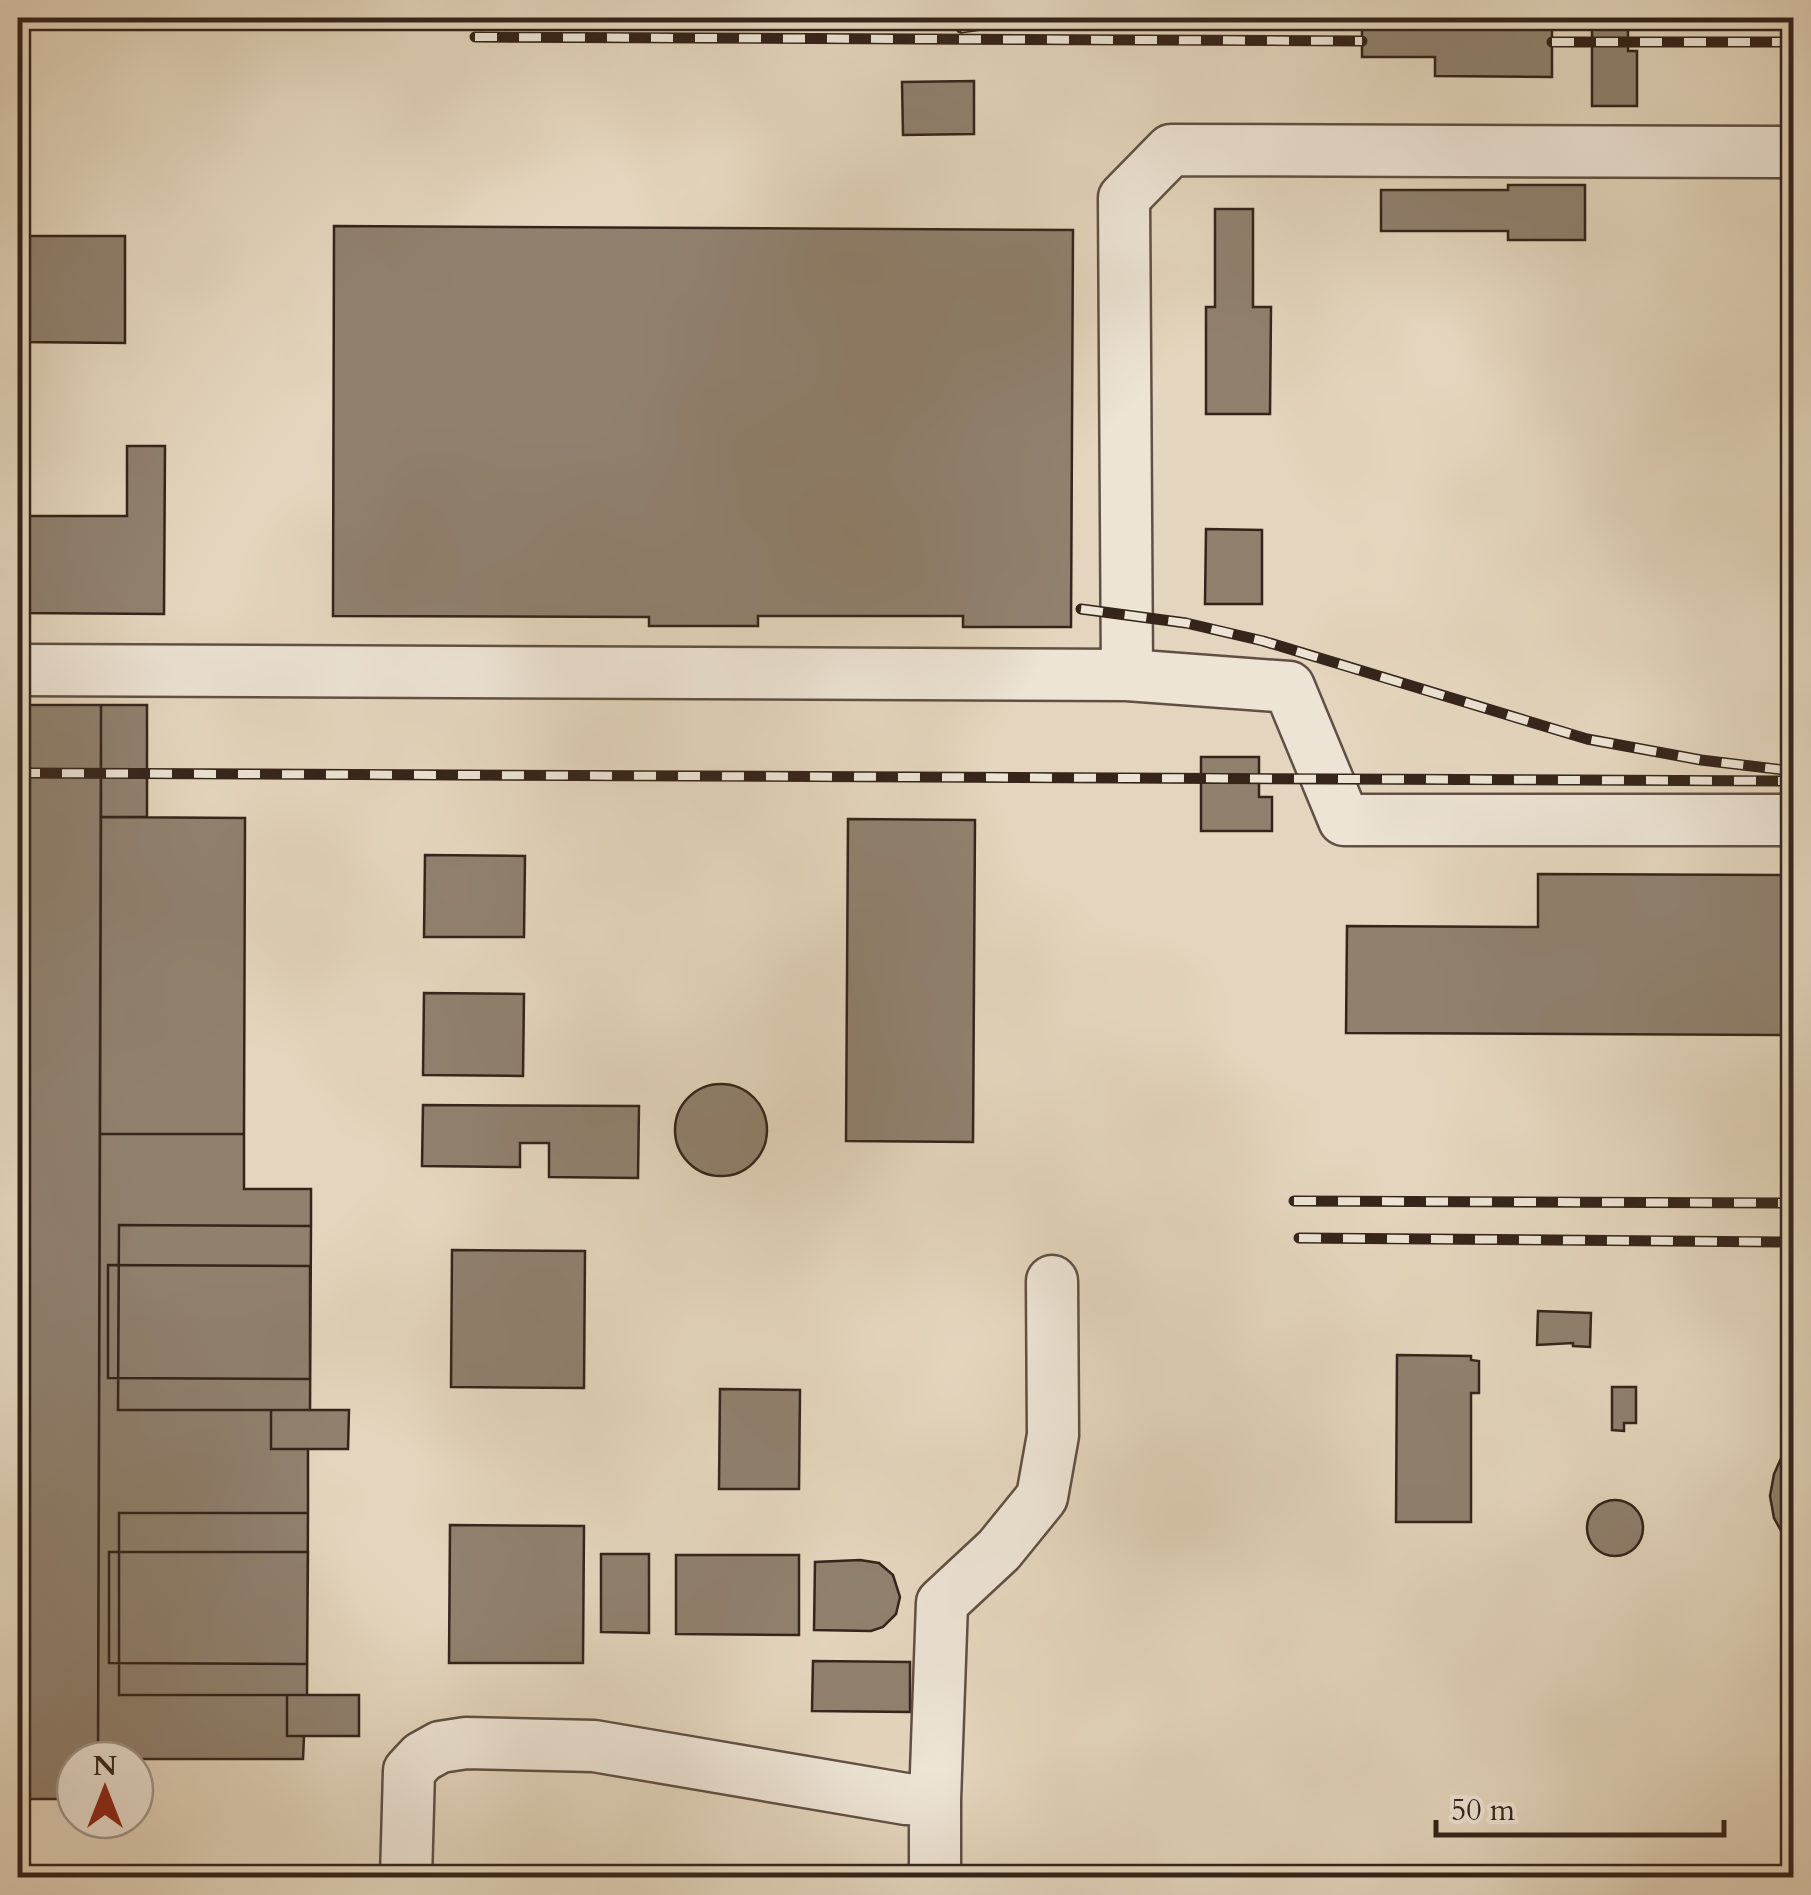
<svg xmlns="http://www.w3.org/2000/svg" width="1811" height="1895" viewBox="0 0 1811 1895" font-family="Cardo,serif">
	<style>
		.building { fill: #90816f; stroke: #34241a; stroke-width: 2.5 }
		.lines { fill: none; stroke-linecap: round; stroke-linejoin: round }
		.minor-casing { stroke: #605043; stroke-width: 55 }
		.minor { stroke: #ede4d5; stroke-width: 50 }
		.rail-casing { stroke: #34241a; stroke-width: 11 }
		.rail { stroke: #ede4d5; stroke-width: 8; stroke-dasharray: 22; stroke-linecap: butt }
	</style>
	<rect width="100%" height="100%" fill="#e4d6be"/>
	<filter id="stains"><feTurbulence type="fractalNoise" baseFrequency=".002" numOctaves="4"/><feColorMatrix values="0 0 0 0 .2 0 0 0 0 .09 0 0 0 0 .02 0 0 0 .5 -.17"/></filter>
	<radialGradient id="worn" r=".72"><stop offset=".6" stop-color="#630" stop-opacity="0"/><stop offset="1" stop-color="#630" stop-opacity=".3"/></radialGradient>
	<path class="building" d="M 1362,18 L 1552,18 L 1552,77 L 1435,76 L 1435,57 L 1362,57 Z
		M 1592,18 L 1628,18 L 1628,51 L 1637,51 L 1637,106 L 1592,106 Z
		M 974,81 L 974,134 L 903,135 L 902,82 Z
		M 1508,185 L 1585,185 L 1585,240 L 1508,240 L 1508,231 L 1381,231 L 1381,190 L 1508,190 Z
		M 1215,209 L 1253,209 L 1253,307 L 1271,307 L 1270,414 L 1206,414 L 1206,307 L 1215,307 Z
		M 334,226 L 1073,230 L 1071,627 L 963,627 L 963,616 L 758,616 L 758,626 L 649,626 L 649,617 L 333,616 Z
		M 18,236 L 125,236 L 125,343 L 18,342 Z
		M 127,446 L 165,446 L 164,614 L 18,613 L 18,516 L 127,516 Z
		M 1206,529 L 1262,530 L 1262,604 L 1205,604 Z
		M 18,705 L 101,705 L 98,1760 L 75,1760 L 75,1799 L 18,1799 Z
		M 101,705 L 147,705 L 147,817 L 101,817 Z
		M 1201,757 L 1259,757 L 1259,797 L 1272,797 L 1272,831 L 1201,831 Z
		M 101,817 L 245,818 L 244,1134 L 100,1134 Z
		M 848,819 L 975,820 L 973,1142 L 846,1141 Z
		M 425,855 L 525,856 L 524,937 L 424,937 Z
		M 1538,874 L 1794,875 L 1794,1035 L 1346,1033 L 1347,926 L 1538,927 Z
		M 424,993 L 524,994 L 523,1076 L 423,1075 Z
		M675 1130a46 46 0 1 1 92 0a46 46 0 1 1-92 0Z
		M 423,1105 L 639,1106 L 638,1178 L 549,1177 L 549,1143 L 520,1143 L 520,1167 L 422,1166 Z
		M 100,1134 L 244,1134 L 244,1189 L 311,1189 L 311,1226 L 119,1225 L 118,1410 L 271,1410 L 271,1449 L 308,1449 L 308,1513 L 119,1513 L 119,1695 L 287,1695 L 287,1736 L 304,1736 L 303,1759 L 98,1759 Z
		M 119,1225 L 311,1226 L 310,1410 L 118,1410 Z
		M 452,1250 L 585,1251 L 584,1388 L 451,1387 Z
		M 108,1265 L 310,1266 L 310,1379 L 108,1378 Z
		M 1538,1311 L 1591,1313 L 1590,1347 L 1573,1346 L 1573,1343 L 1537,1345 Z
		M 1397,1355 L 1471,1356 L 1471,1360 L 1479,1361 L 1479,1393 L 1471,1393 L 1471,1522 L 1396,1522 Z
		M 1612,1387 L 1636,1387 L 1636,1423 L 1624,1423 L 1624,1431 L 1612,1430 Z
		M 720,1389 L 800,1390 L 799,1489 L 719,1489 Z
		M 271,1410 L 349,1410 L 348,1449 L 271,1449 Z
		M 1794,1445 L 1794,1546 L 1785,1538 L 1774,1518 L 1770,1496 L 1774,1474 L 1783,1454 Z
		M1587 1528a28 28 0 1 1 56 0a28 28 0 1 1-56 0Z
		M 119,1513 L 308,1513 L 307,1695 L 119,1695 Z
		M 450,1525 L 584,1526 L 583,1663 L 449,1663 Z
		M 109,1552 L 308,1552 L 307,1664 L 109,1663 Z
		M 601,1554 L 649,1554 L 649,1633 L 601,1632 Z
		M 676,1555 L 799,1555 L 799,1635 L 676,1634 Z
		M 860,1560 L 879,1563 L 893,1575 L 900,1597 L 896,1614 L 883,1627 L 871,1631 L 814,1630 L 815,1562 Z
		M 813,1661 L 910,1662 L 910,1712 L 812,1711 Z
		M 287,1695 L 359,1695 L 359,1736 L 287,1736 Z"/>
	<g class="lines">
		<defs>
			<path id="minor" d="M 18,670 L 1127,675 L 1289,687 L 1344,820 L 1794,820
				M 1127,675 L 1124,198 L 1171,150 L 1794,152
				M 935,1800 L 942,1603 L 999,1550 L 1042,1497 L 1053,1435 L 1052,1281
				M 406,1878 L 409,1771 L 422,1757 L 440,1747 L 466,1743 L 594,1746 L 906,1799 L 935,1800 L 935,1878"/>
		</defs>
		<use href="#minor" class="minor-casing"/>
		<use href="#minor" class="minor"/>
		<defs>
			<path id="rail" d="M 961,28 L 1034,18
				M 475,37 L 1362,41
				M 1552,42 L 1794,42
				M 1081,609 L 1186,623 L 1263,641 L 1587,739 L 1701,760 L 1784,770
				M 18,773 L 1794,781
				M 1294,1201 L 1794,1203
				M 1299,1238 L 1794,1242"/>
		</defs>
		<use href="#rail" class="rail-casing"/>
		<use href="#rail" class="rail"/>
	</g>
	<rect width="1811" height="1895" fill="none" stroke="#e4d6be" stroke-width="60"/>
	<rect x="20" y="20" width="1771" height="1855" fill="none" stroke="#34241a" stroke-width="5"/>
	<rect x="30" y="30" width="1751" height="1835" fill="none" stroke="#34241a" stroke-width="2.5"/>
	<g transform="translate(105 1790)"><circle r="48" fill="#ede4d5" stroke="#a3978a" stroke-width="2.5"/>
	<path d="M0-8L18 38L0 25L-18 38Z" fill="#8f2418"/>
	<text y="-15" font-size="28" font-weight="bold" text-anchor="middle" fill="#34241a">N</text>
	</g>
	<path d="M1436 1820v15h288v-15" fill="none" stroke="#34241a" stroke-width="5"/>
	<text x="1451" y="1820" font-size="30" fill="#34241a" stroke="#ede4d5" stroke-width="8" paint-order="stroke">50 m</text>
	<rect width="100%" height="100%" filter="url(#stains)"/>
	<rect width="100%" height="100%" fill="url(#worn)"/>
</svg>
